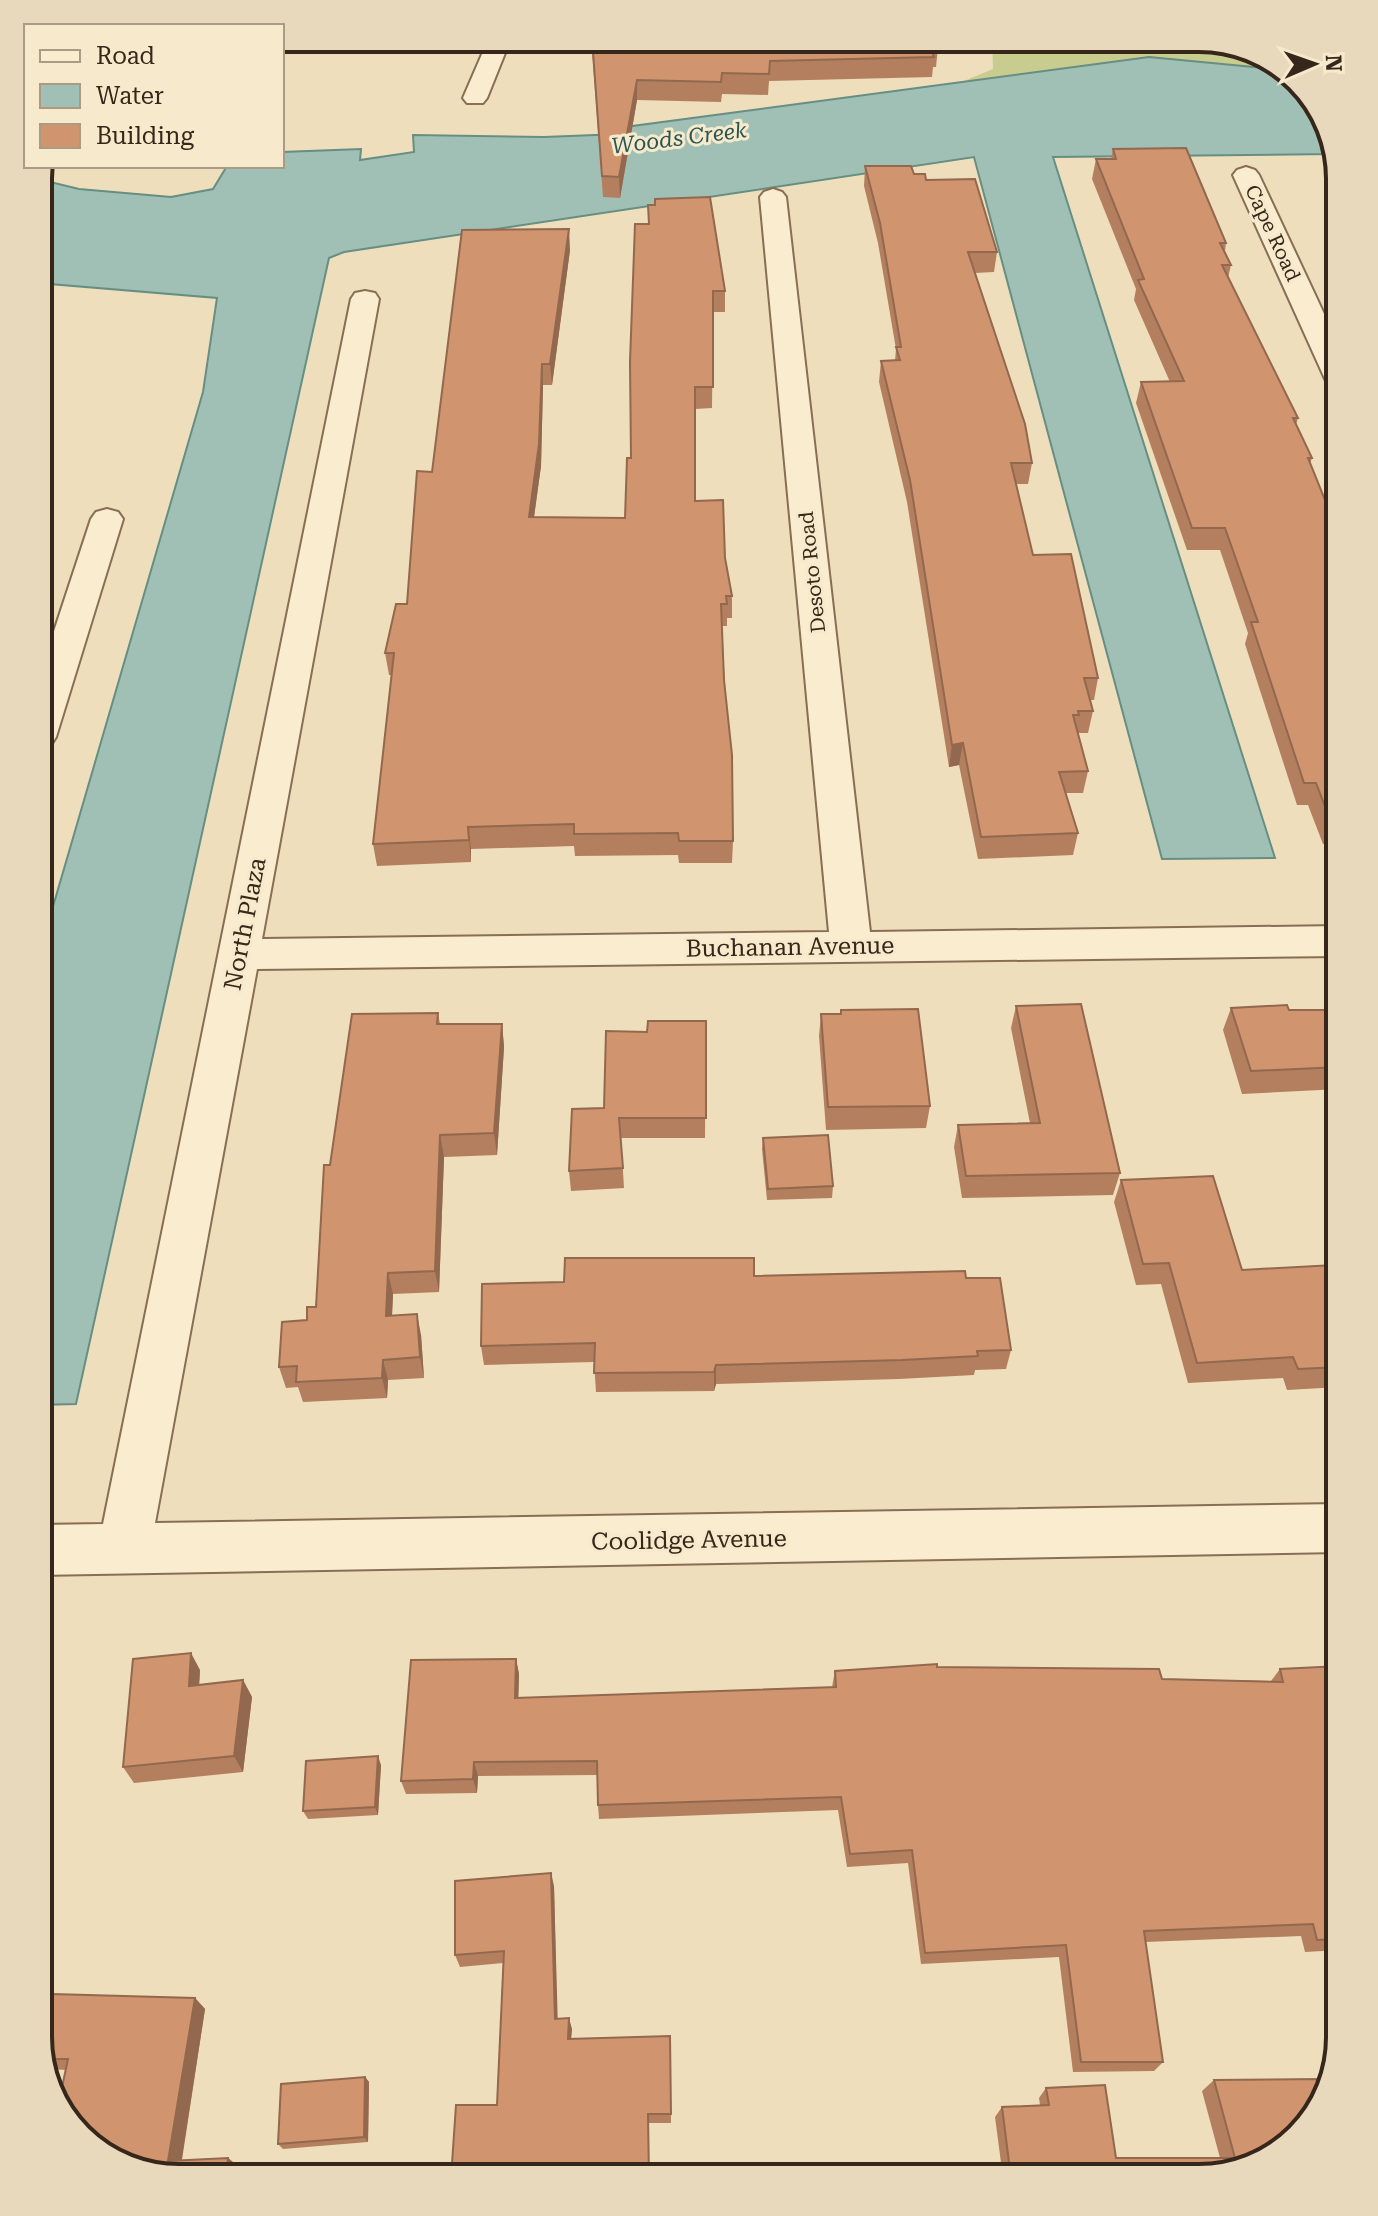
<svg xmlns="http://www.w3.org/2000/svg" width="1378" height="2216" viewBox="0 0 1378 2216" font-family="'Roboto Serif',serif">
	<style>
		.green { fill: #c8cd8f }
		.water { fill: #a0c0b6; stroke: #678e83; stroke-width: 2 }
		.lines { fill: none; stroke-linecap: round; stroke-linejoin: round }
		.minor-casing { stroke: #876e55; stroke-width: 4 }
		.minor { fill: #faeccf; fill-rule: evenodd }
		.wall { fill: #b37f5f }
		.shaded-wall { fill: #92684e }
		.building { fill: #d0946f; stroke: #92684e; stroke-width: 2 }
		.labels { text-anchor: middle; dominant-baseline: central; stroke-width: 6; stroke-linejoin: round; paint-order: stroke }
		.far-street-label { font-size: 20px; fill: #36271a; stroke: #f7e9cb }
		.far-water-label { font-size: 22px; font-style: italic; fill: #295652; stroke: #f7e9cb }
		.street-label { font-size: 24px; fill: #36271a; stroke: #f7e9cb }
		.rim { fill: none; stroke: #36271a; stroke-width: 4 }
	</style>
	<rect width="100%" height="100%" fill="#efdebb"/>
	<path class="green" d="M 992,38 L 1004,38 L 1023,45 L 1073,46 L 1103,38 L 1208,38 L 1278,62 L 1285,70 L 1149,57 L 964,81 L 993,69 Z"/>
	<path class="water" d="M 1149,57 L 1285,70 L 1325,116 L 1334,154 L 1053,157 L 1275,858 L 1162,859 L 974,157 L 344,252 L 329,258 L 76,1404 L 38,1405 L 38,958 L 203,392 L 217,298 L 38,283 L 38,179 L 79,189 L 171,197 L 213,189 L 227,166 L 282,166 L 282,152 L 361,149 L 360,160 L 414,152 L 413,135 L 544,137 L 621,134 L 625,127 Z"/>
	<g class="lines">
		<defs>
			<path id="minor" d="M 282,38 L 478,38 L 467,45 L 282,52 Z
				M 489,38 L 511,38 L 487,98 L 483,103 L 467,103 L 463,98 Z
				M 1246,167 L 1255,170 L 1259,175 L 1340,348 L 1340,388 L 1330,385 L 1325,379 L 1233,175 L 1237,170 Z
				M 773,189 L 782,192 L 786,197 L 870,932 L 1340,926 L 1340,956 L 257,969 L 155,1523 L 1340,1504 L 1340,1552 L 38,1575 L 38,1525 L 103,1524 L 351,299 L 355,293 L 365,291 L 375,293 L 379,299 L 262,939 L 829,932 L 760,197 L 764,192 Z
				M 107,509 L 118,512 L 123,519 L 56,737 L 51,745 L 38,749 L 38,680 L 91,519 L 96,512 Z"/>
		</defs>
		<use href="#minor" class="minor-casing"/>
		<use href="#minor" class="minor"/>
	</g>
	<path class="wall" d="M 591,38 L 934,38 L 938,47 L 936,67 L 933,67 L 932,77 L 769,81 L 768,95 L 722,94 L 721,102 L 637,100 L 620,198 L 603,197 Z
		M 1113,149 L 1226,243 L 1225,251 L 1231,265 L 1228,278 L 1298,418 L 1296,425 L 1312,458 L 1310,464 L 1340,537 L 1340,844 L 1323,844 L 1308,805 L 1297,805 L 1245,644 L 1248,633 L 1220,550 L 1187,550 L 1136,403 L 1141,382 L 1170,382 L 1134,300 L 1136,289 L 1092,179 L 1096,159 L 1111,159 Z
		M 865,166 L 914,174 L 926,180 L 997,252 L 994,272 L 975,273 L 1032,463 L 1028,484 L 1016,484 L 1033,555 L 1098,678 L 1094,700 L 1090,700 L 1093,711 L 1088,733 L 1078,733 L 1088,771 L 1083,793 L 1066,793 L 1078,833 L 1073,855 L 978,859 L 959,765 L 949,767 L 907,502 L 879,382 L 881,361 L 895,361 L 896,349 L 878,243 L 864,186 Z
		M 1337,168 L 1340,179 L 1340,204 L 1331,188 Z
		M 635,224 L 725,291 L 725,312 L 713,312 L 712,408 L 695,409 L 695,501 L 725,558 L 732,596 L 732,618 L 727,618 L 727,626 L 722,626 L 733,841 L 732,863 L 679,863 L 678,855 L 575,856 L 574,846 L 471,849 L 471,862 L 377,866 L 373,844 L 392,675 L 389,675 L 385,653 L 570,250 L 552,385 L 543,385 L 541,466 L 534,517 L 625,518 L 631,458 Z
		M 1016,1006 L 1120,1173 L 1113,1195 L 962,1198 L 954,1147 L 958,1125 L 1030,1123 L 1011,1028 Z
		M 1231,1008 L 1289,1010 L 1340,1010 L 1340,1089 L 1242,1094 L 1223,1030 Z
		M 841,1010 L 930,1106 L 926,1128 L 826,1130 L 819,1036 L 821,1014 L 840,1014 Z
		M 438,1013 L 440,1024 L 502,1024 L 504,1047 L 497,1155 L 444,1157 L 439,1292 L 393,1294 L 392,1315 L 421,1335 L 424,1378 L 388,1380 L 387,1398 L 303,1402 L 298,1387 L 286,1388 L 279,1367 L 316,1307 L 330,1165 Z
		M 706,1021 L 705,1138 L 621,1138 L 624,1188 L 571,1191 L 569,1171 L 604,1108 L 647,1032 Z
		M 763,1138 L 833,1186 L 832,1198 L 767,1200 L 762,1149 Z
		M 1121,1180 L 1242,1270 L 1340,1283 L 1340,1387 L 1287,1390 L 1283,1378 L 1188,1383 L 1161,1284 L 1136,1285 L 1114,1202 Z
		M 754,1276 L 966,1278 L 1011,1350 L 1006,1369 L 975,1370 L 974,1375 L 899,1379 L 716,1384 L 714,1391 L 596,1392 L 594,1362 L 484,1365 L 481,1346 Z
		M 516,1659 L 519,1674 L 518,1698 L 832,1687 L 835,1671 L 937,1667 L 1162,1679 L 1271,1681 L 1280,1669 L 1340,1666 L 1340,1950 L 1305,1952 L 1301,1936 L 1145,1942 L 1163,2062 L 1154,2071 L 1073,2072 L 1059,1957 L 921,1964 L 908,1863 L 847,1867 L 838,1810 L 599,1819 L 598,1805 L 597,1775 L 478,1776 L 477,1793 L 406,1794 L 401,1781 Z
		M 200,1670 L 199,1685 L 243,1680 L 252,1697 L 243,1772 L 134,1783 L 123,1767 Z
		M 381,1765 L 378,1815 L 308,1819 L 303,1811 Z
		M 554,1886 L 557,2019 L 572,2029 L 571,2039 L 670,2036 L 671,2123 L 649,2123 L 497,2105 L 503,1963 L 460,1967 L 455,1955 Z
		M 195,1998 L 205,2009 L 182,2160 L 228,2158 L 239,2167 L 171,2178 L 66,2070 L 52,2069 L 44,2064 L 40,2046 Z
		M 365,2077 L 369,2082 L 368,2142 L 283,2149 L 278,2144 Z
		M 1214,2080 L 1316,2115 L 1199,2178 L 1003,2178 L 995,2117 L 1002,2107 L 1040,2105 L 1039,2098 L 1046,2088 L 1116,2158 L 1220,2158 L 1202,2091 Z"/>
	<path class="shaded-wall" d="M 637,80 L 637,100 L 620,198 L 619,177 Z
		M 569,229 L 570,250 L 552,385 L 550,364 Z
		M 542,364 L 543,385 L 541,466 L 531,539 L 529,517 Z
		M 963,743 L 959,765 L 949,767 L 952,745 Z
		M 468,827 L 471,849 L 471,862 L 469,840 Z
		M 502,1024 L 504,1047 L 497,1155 L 494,1133 Z
		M 440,1135 L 444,1157 L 439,1292 L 435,1271 Z
		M 388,1273 L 393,1294 L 391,1336 L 386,1316 Z
		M 417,1314 L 421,1335 L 424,1378 L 420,1357 Z
		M 383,1360 L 388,1380 L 387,1398 L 382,1378 Z
		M 716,1365 L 716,1384 L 714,1391 L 714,1372 Z
		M 191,1653 L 200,1670 L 198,1703 L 189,1686 Z
		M 516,1659 L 519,1674 L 518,1712 L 515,1698 Z
		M 243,1680 L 252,1697 L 243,1772 L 234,1756 Z
		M 378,1756 L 381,1765 L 378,1815 L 375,1807 Z
		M 474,1762 L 478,1776 L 477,1793 L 473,1779 Z
		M 551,1873 L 554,1886 L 558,2030 L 555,2019 Z
		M 195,1998 L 205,2009 L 180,2170 L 168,2161 Z
		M 569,2018 L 572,2029 L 570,2049 L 568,2039 Z
		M 365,2077 L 369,2082 L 368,2142 L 364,2137 Z
		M 228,2158 L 239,2167 L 238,2178 L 226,2178 Z"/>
	<path class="building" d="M 592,38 L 934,38 L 938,47 L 930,47 L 934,57 L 770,61 L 769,74 L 722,73 L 721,82 L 637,80 L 619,177 L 602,176 Z
		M 1186,148 L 1226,243 L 1220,243 L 1231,265 L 1222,265 L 1298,418 L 1293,418 L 1312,458 L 1308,458 L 1340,537 L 1340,822 L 1331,822 L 1316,783 L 1304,783 L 1251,622 L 1258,622 L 1225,528 L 1192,528 L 1141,382 L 1184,381 L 1138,280 L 1144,279 L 1096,159 L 1116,159 L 1113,149 Z
		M 865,166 L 911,166 L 914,174 L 925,174 L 926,180 L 975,179 L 997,252 L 968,252 L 1025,424 L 1032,463 L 1011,463 L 1033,555 L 1071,554 L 1098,678 L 1084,678 L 1093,711 L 1078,711 L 1079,715 L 1073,715 L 1088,771 L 1059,772 L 1078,833 L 981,837 L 963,743 L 952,745 L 910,480 L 881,361 L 900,360 L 896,347 L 901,347 L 880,223 Z
		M 710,197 L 725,291 L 713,291 L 713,387 L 695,387 L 695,501 L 723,500 L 725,558 L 732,596 L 726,596 L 727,604 L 721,604 L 724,680 L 732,755 L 733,841 L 679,841 L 678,833 L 574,834 L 574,824 L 468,827 L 469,840 L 373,844 L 394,653 L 385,653 L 396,604 L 407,604 L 417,471 L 432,472 L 462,230 L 569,229 L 550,364 L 542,364 L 539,444 L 529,517 L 625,518 L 627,458 L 631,458 L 630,362 L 635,224 L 649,224 L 648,205 L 655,205 L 655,199 Z
		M 1081,1004 L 1120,1173 L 966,1176 L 958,1125 L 1040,1123 L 1016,1006 Z
		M 1287,1005 L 1289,1010 L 1340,1010 L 1340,1067 L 1251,1071 L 1231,1008 Z
		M 918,1009 L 930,1106 L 828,1107 L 821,1014 L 841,1014 L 841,1010 Z
		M 438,1013 L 437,1024 L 502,1024 L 494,1133 L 440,1135 L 435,1271 L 388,1273 L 386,1316 L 417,1314 L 420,1357 L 383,1360 L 382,1378 L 296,1382 L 297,1366 L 279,1367 L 282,1322 L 307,1320 L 307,1307 L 316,1307 L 324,1165 L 330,1165 L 352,1014 Z
		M 648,1021 L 706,1021 L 706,1118 L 619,1118 L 623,1168 L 569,1171 L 572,1109 L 604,1108 L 606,1031 L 647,1032 Z
		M 828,1135 L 833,1186 L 768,1189 L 763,1138 Z
		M 1213,1176 L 1242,1270 L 1334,1265 L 1340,1283 L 1340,1367 L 1298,1369 L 1293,1357 L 1197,1363 L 1169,1263 L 1143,1264 L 1121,1180 Z
		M 565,1258 L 754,1258 L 754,1276 L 965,1271 L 966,1278 L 1000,1278 L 1011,1350 L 977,1351 L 978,1356 L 902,1360 L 716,1365 L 714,1372 L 594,1373 L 595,1343 L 481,1346 L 482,1284 L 564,1282 Z
		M 191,1653 L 189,1686 L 243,1680 L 234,1756 L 123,1767 L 133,1659 Z
		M 516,1659 L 515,1698 L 836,1687 L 835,1671 L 937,1664 L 937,1667 L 1159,1669 L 1162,1679 L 1283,1682 L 1280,1669 L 1340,1666 L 1340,1939 L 1317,1940 L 1313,1924 L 1144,1931 L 1163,2062 L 1081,2062 L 1066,1945 L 925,1953 L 912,1850 L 850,1854 L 841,1797 L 598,1805 L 597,1761 L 474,1762 L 473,1779 L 401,1781 L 411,1660 Z
		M 378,1756 L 375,1807 L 303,1811 L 306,1761 Z
		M 551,1873 L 555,2019 L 569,2018 L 568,2039 L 670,2036 L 671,2114 L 648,2114 L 649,2178 L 451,2178 L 456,2105 L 497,2105 L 504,1951 L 455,1955 L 455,1881 Z
		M 52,1994 L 195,1998 L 168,2161 L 228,2158 L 226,2178 L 171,2178 L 101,2154 L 58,2106 L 68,2059 L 43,2059 L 40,2046 Z
		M 365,2077 L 364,2137 L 278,2144 L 281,2084 Z
		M 1324,2079 L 1325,2086 L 1316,2115 L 1262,2163 L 1199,2178 L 1011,2178 L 1002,2107 L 1049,2105 L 1046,2088 L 1105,2085 L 1116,2158 L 1235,2158 L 1214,2080 Z"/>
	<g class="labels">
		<g class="far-street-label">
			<text transform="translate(1273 233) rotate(65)">Cape Road</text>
			<text transform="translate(812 572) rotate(-96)">Desoto Road</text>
		</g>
		<g class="far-water-label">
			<text transform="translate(679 138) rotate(-7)">Woods Creek</text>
		</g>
		<g class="street-label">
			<text transform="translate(245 924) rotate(-79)">North Plaza</text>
			<text transform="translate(790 947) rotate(-1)">Buchanan Avenue</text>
			<text transform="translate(689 1540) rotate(-1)">Coolidge Avenue</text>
		</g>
	</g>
	<path d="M0 0H1378V2216H0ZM179 52H1199A127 127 0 0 1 1326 179V2037A127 127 0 0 1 1199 2164H179A127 127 0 0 1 52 2037V179A127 127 0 0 1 179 52Z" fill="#e8d9bd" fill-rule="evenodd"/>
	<path class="rim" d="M179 52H1199A127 127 0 0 1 1326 179V2037A127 127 0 0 1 1199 2164H179A127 127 0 0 1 52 2037V179A127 127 0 0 1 179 52Z"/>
	<rect x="24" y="24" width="260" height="144" fill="#f7e9cb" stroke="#aa9b84" stroke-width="2"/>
	<rect x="40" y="50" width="40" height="12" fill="#faeccf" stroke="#aa9b84" stroke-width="2"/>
	<text x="96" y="64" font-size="24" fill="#36271a">Road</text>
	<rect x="40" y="84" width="40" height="24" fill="#a0c0b6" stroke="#aa9b84" stroke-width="2"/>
	<text x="96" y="104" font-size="24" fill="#36271a">Water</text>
	<rect x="40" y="124" width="40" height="24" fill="#d0946f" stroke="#aa9b84" stroke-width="2"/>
	<text x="96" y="144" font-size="24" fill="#36271a">Building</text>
	<g transform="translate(1314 64) rotate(88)" stroke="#f7e9cb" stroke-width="6" paint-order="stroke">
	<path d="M0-6L14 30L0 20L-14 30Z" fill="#36271a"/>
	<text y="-12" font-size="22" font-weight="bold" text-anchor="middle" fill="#36271a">N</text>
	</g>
</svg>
